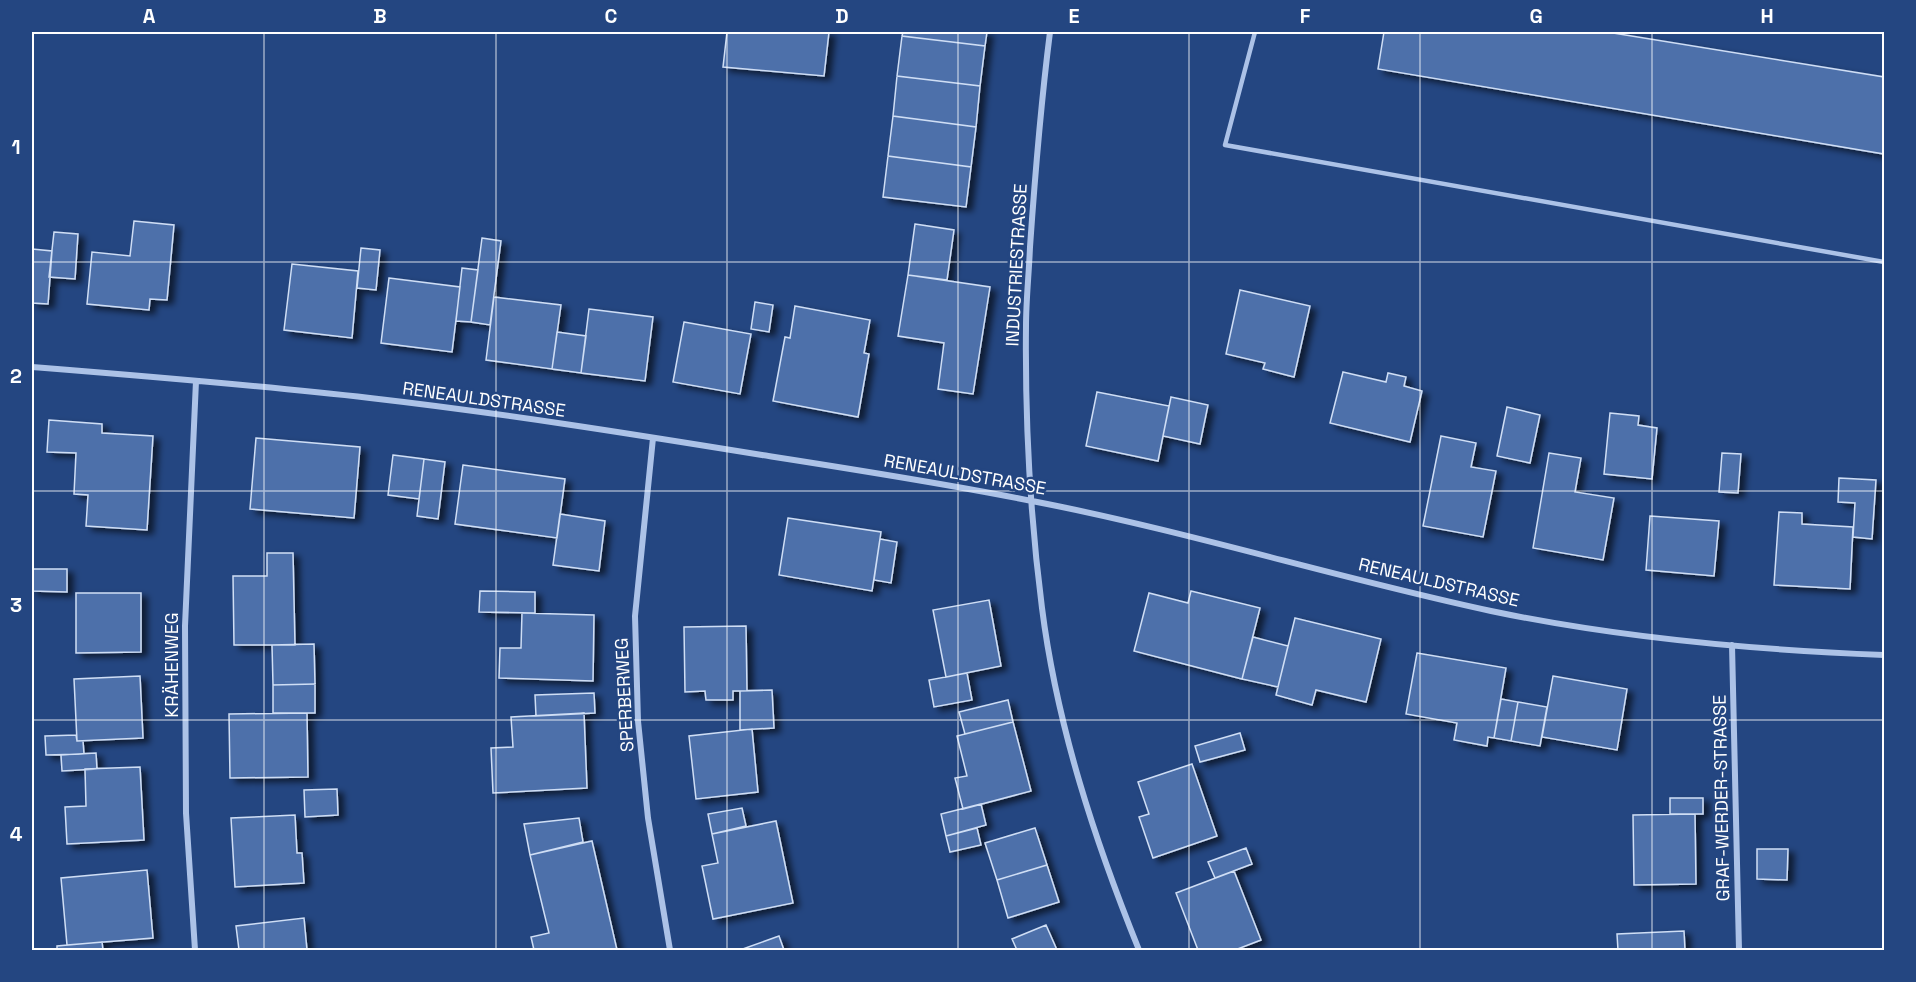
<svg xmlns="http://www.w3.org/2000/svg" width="1916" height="982" viewBox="0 0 1916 982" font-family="'Space Grotesk',sans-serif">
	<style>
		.building { fill: #4d70aa; stroke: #cfdef5; stroke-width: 1.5; filter: url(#shadow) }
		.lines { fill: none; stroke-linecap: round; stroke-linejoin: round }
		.service { stroke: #acc2e7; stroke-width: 4.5 }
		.minor { stroke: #acc2e7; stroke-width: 6 }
		.grid { fill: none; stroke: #fff; stroke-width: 1.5; stroke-opacity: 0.55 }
		.labels { text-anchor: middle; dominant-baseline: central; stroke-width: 5; stroke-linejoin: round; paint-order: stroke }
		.street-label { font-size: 18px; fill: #fff; stroke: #244681 }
		.neatline { fill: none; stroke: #fff; stroke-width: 2 }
		.grid-label { font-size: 20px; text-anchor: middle; font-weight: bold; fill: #fff }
	</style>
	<defs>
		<filter id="shadow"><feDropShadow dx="6" dy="4" stdDeviation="3" flood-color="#0009"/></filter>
	</defs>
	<rect width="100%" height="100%" fill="#244681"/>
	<path class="building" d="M 727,32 L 829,32 L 824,76 L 723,67 Z
		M 903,32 L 987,32 L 985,46 L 902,36 Z
		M 1384,32 L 1607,32 L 1884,77 L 1884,154 L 1378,69 Z
		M 902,36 L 985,46 L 980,86 L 897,76 Z
		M 897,76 L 980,86 L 976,127 L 893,116 Z
		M 893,116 L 976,127 L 971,167 L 888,156 Z
		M 888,156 L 971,167 L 966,207 L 883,197 Z
		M 134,221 L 174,225 L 167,300 L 150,299 L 149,310 L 87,304 L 92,252 L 130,256 Z
		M 915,224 L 954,230 L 947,280 L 908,275 Z
		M 54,232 L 78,234 L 75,279 L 49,277 Z
		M 482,238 L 501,241 L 490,325 L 471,322 Z
		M 361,248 L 380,250 L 376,290 L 357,288 Z
		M 32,249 L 52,251 L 48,304 L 32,303 Z
		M 292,264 L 358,271 L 352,338 L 284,330 Z
		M 462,268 L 478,270 L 471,322 L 456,321 Z
		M 908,275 L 990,287 L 973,394 L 938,389 L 944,343 L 898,336 Z
		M 389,278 L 460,287 L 452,352 L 381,343 Z
		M 1240,290 L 1310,306 L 1294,377 L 1263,369 L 1265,363 L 1226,354 Z
		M 494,297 L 561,305 L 552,369 L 486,360 Z
		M 755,302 L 773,305 L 769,332 L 751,329 Z
		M 795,306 L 870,320 L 864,353 L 869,354 L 858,417 L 773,401 L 785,337 L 790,338 Z
		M 589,309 L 653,317 L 645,381 L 581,373 Z
		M 684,322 L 751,334 L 740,394 L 673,382 Z
		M 557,332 L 586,336 L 581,373 L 552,369 Z
		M 1343,372 L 1386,382 L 1388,373 L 1406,377 L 1404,386 L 1422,391 L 1410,442 L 1330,423 Z
		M 1097,392 L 1169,406 L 1158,461 L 1086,446 Z
		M 1171,397 L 1208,405 L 1200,444 L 1163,436 Z
		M 1507,407 L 1540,415 L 1530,463 L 1497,456 Z
		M 1610,413 L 1639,416 L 1638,425 L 1657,428 L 1652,479 L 1604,474 Z
		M 49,420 L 102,424 L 102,433 L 153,436 L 147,530 L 86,526 L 88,495 L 74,494 L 76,453 L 47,452 Z
		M 1441,436 L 1476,443 L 1471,467 L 1496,471 L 1483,537 L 1423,526 Z
		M 256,438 L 360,447 L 354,518 L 250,509 Z
		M 1549,453 L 1581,458 L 1575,492 L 1614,498 L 1603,560 L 1533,548 Z
		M 1722,453 L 1741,454 L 1738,493 L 1719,492 Z
		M 393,455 L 424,459 L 419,499 L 388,495 Z
		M 424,459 L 445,462 L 438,519 L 417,516 Z
		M 463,465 L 565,479 L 557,538 L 455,524 Z
		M 1839,478 L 1876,480 L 1872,539 L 1853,537 L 1855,503 L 1838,502 Z
		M 1779,512 L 1802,513 L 1802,524 L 1853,527 L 1850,589 L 1774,585 Z
		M 560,514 L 605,521 L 599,571 L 553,565 Z
		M 1650,516 L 1719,521 L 1714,576 L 1646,570 Z
		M 788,518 L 881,532 L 872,591 L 779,575 Z
		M 880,539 L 897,542 L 891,583 L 874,580 Z
		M 267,553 L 293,553 L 295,645 L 234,645 L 233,576 L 267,576 Z
		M 32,569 L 67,569 L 67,592 L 32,591 Z
		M 480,591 L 535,592 L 535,613 L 479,612 Z
		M 1191,591 L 1260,608 L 1242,679 L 1134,651 L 1149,593 L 1188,603 Z
		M 76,593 L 141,593 L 141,652 L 76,653 Z
		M 989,600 L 1001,666 L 946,677 L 933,610 Z
		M 522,613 L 594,615 L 593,681 L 499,678 L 500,648 L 521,648 Z
		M 1295,618 L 1381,639 L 1366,702 L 1316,690 L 1312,705 L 1276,695 Z
		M 746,626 L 747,691 L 733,691 L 733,700 L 706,700 L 705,691 L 685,692 L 684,627 Z
		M 1253,637 L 1288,646 L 1278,687 L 1242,679 Z
		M 314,644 L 315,684 L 273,685 L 272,645 Z
		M 1417,653 L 1506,668 L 1494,738 L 1488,737 L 1487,746 L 1454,740 L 1457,723 L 1406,714 Z
		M 967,673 L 972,700 L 934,707 L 929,680 Z
		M 140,676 L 143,738 L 77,741 L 74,679 Z
		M 1553,676 L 1627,689 L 1617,750 L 1542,737 Z
		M 315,684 L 315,713 L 273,713 L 273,685 Z
		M 772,690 L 774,728 L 740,730 L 740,691 Z
		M 594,693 L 595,713 L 536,716 L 535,695 Z
		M 1501,699 L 1518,702 L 1511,741 L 1494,738 Z
		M 1008,700 L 1013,722 L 965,734 L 959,712 Z
		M 1518,702 L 1547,707 L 1540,746 L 1511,741 Z
		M 307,713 L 308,777 L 230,778 L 229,714 Z
		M 584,713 L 587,788 L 493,793 L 491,748 L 513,747 L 511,717 Z
		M 1013,722 L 1031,791 L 963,809 L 955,778 L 967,776 L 957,736 Z
		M 752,729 L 758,792 L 696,799 L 689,736 Z
		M 1240,733 L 1245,750 L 1200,762 L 1195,746 Z
		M 76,735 L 77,741 L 83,741 L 84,754 L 46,755 L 45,736 Z
		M 96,753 L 97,769 L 62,771 L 61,755 Z
		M 1192,764 L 1217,836 L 1153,858 L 1139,817 L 1149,814 L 1138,782 Z
		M 140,767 L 144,840 L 67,844 L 65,807 L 86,806 L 85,769 Z
		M 337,789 L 338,815 L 305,817 L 304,790 Z
		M 1670,798 L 1703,798 L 1703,814 L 1670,814 Z
		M 981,804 L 986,825 L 946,836 L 941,814 Z
		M 742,808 L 746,826 L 712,834 L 708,814 Z
		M 1695,814 L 1696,884 L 1634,885 L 1633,815 Z
		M 295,815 L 297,853 L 302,853 L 304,883 L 235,887 L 231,818 Z
		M 579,818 L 583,842 L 530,855 L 524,824 Z
		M 776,821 L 793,903 L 713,919 L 702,866 L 718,863 L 712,834 Z
		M 977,828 L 981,845 L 950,852 L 946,836 Z
		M 1035,828 L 1047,865 L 997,880 L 985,843 Z
		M 592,841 L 617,950 L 534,950 L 531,937 L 549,933 L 530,855 Z
		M 1246,848 L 1252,864 L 1215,878 L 1208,862 Z
		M 1757,849 L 1788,849 L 1787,880 L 1757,879 Z
		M 1047,865 L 1059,902 L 1008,918 L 997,880 Z
		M 147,870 L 153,938 L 67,945 L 61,878 Z
		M 1234,871 L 1261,940 L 1235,950 L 1198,950 L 1176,893 Z
		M 304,918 L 307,950 L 239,950 L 236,926 Z
		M 1046,925 L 1057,950 L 1017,950 L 1012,939 Z
		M 1684,931 L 1685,950 L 1618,950 L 1617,934 Z
		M 779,936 L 784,950 L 740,950 Z
		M 102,942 L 103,950 L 57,950 L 57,946 Z"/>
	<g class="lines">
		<path class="service" d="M 1255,32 L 1225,145 L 1884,262"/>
		<path class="minor" d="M 1050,32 C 1041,103 1035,175 1030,247 C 1029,273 1026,300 1026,326 C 1025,420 1030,515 1042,608 C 1057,726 1095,841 1139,950
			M 32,367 C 144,376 257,385 370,398 C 501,413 632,434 762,455 C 852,469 943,483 1032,501 C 1187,531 1337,578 1491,611 C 1620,638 1753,650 1884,655
			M 653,438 L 635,616 L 638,721 L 648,818 L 670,950
			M 1732,645 L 1739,950
			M 195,950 L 186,813 L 185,626 L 196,381"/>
	</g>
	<path class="grid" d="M 264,32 L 264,950M 496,32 L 496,950M 727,32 L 727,950M 958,32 L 958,950M 1189,32 L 1189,950M 1420,32 L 1420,950M 1652,32 L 1652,950M 32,262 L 1884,262M 32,491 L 1884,491M 32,720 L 1884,720"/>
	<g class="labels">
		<g class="street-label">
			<text transform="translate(1016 265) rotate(-87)">INDUSTRIESTRASSE</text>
			<text transform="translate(484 399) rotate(8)">RENEAULDSTRASSE</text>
			<text transform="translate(965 474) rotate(10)">RENEAULDSTRASSE</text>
			<text transform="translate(1439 582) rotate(13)">RENEAULDSTRASSE</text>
			<text transform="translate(171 665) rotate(-90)">KRÄHENWEG</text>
			<text transform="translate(624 695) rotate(-93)">SPERBERWEG</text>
			<text transform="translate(1721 798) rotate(-91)">GRAF-WERDER-STRASSE</text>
		</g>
	</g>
	<rect width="1916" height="982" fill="none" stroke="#244681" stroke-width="66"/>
	<rect x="33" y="33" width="1850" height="916" class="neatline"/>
	<g class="grid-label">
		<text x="149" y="23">A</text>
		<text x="380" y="23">B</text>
		<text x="611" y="23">C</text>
		<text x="842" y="23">D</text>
		<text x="1074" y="23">E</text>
		<text x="1305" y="23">F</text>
		<text x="1536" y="23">G</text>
		<text x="1767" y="23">H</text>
		<text x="16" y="154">1</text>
		<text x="16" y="383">2</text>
		<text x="16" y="612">3</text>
		<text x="16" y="841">4</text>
	</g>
</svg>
